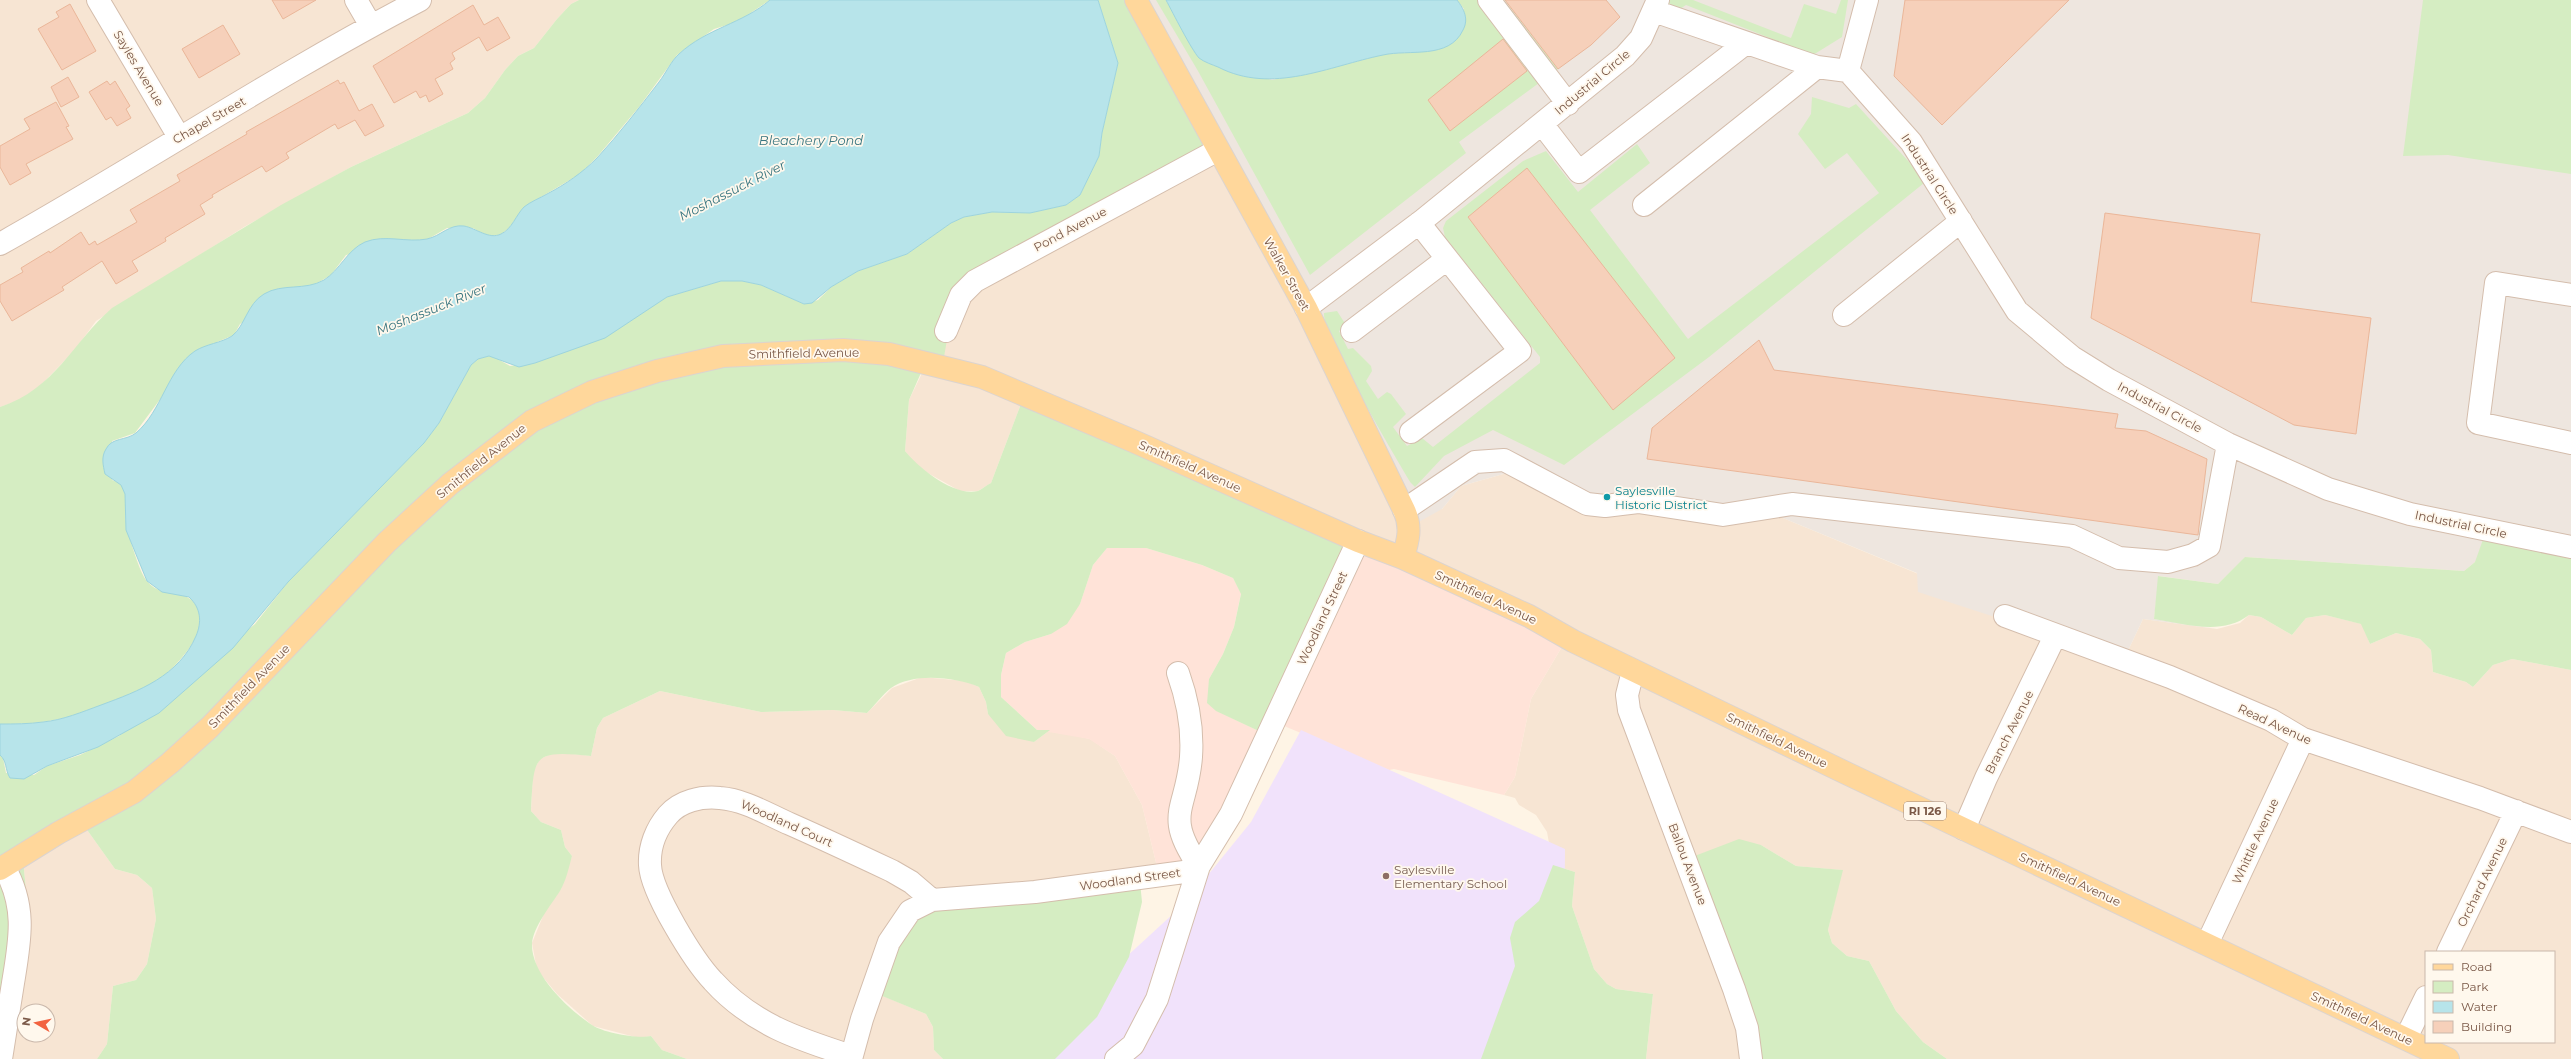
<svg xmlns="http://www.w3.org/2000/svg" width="2571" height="1059" viewBox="0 0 2571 1059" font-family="Montserrat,sans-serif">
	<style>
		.residential { fill: #f7e5d3; fill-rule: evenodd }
		.commercial { fill: #ffe3d8 }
		.industrial { fill: #eee6df }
		.education { fill: #f1e2fb }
		.green { fill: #d5edc2 }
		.water { fill: #b7e4ea; stroke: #9dd4dd }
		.building { fill: #f6d0ba; stroke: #eab699 }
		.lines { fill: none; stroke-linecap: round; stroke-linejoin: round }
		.minor-casing { stroke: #d4bdac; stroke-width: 24 }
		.major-casing { stroke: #dcd4cf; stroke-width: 24 }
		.minor { stroke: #fff; stroke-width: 22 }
		.major { stroke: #ffd79b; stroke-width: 22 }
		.culture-dot { fill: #0f9aa8; stroke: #fff8ed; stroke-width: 1.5 }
		.education-dot { fill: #8d6e63; stroke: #fff8ed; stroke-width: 1.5 }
		.labels { text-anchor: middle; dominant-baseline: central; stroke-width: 3.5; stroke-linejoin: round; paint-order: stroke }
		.shield { fill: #fff8ed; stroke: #a28879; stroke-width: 1 }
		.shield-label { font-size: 11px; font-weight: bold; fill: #7a5847 }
		.street-label { font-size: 12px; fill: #7a5847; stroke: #fff8ed }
		.culture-label { font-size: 12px; fill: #0d838f; stroke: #fff8ed; text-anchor: start }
		.education-label { font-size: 12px; fill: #785e54; stroke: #fff8ed; text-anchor: start }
		.water-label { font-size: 13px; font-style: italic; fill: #3a7680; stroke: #fff8ed }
	</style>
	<rect width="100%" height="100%" fill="#fef4e5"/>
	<path class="residential" d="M 0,0 L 579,0 L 571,4 L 557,19 L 534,48 L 518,56 L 505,70 L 485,98 L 468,113 L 351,167 L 244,227 L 96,321 L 74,351 L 36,390 L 20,400 L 0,407 Z
		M 1220,154 L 1442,509 L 1461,486 L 1507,473 L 1773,514 L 2124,659 L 2143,619 L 2217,629 L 2240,623 L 2249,615 L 2261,617 L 2292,635 L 2306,618 L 2325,615 L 2362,624 L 2370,644 L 2396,633 L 2420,639 L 2431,650 L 2433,672 L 2466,682 L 2473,687 L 2493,665 L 2512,659 L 2571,670 L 2571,1059 L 1947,1059 L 1923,1042 L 1896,1011 L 1869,961 L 1847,956 L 1832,943 L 1828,930 L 1842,870 L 1796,866 L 1761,845 L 1753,1059 L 1646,1059 L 1653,994 L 1616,989 L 1607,984 L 1594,969 L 1572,906 L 1575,872 L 1553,865 L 1547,832 L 1536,815 L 1519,805 L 1515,798 L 1504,795 L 1515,777 L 1531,699 L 1566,640 L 1024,396 L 991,483 L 978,491 L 960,491 L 917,467 L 905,451 L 909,400 L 952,311 L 971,284 ZM 2426,952 L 2554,952 L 2554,1042 L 2426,1042 Z
		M 922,677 L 965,681 L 979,687 L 986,702 L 988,714 L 1034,742 L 1050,730 L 1090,739 L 1115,756 L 1142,805 L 1159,875 L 876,993 L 926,1014 L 933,1027 L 934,1050 L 943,1059 L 687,1059 L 662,1050 L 651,1036 L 639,1038 L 593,1026 L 557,994 L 537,970 L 532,943 L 545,911 L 561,889 L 572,856 L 565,847 L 561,830 L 541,822 L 531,811 L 533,771 L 540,759 L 555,752 L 591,756 L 597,728 L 603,718 L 660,691 L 761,712 L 833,710 L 867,713 L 892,688 Z
		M 85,827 L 115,869 L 137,875 L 152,888 L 156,919 L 147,964 L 136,980 L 113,986 L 107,1044 L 97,1059 L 7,1059 L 28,910 L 23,860 ZM 24,1011 L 48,1011 L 48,1035 L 24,1035 Z"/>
	<path class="commercial" d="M 1359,541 L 1566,640 L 1531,699 L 1515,777 L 1504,795 L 1394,769 L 1389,770 L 1277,723 Z
		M 1107,548 L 1146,548 L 1202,565 L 1233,578 L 1241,593 L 1234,627 L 1223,654 L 1209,679 L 1217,711 L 1263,733 L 1214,850 L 1159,875 L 1142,805 L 1115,756 L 1089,739 L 1037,730 L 1001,697 L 1001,675 L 1006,653 L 1025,642 L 1051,634 L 1080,604 L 1093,565 Z"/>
	<path class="industrial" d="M 1139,0 L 1166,0 L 1199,58 L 1316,72 L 1385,54 L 1464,9 L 1457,0 L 2571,0 L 2571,547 L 2475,562 L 2464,571 L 2246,557 L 2218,584 L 2159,576 L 2154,619 L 2217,629 L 2143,619 L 2124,659 L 1918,592 L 1917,573 L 1773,514 L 1590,513 L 1507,473 L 1461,486 L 1442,509 L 1417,523 Z"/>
	<path class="education" d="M 1301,730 L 1565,849 L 1564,986 L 1534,1059 L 1015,1059 L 1186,902 L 1251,822 Z"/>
	<path class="green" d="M 579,0 L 770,0 L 737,22 L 714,29 L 677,55 L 639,107 L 597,157 L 580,174 L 524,207 L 509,228 L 500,235 L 486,236 L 473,228 L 447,228 L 428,239 L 346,255 L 331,275 L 314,285 L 297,287 L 240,324 L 234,335 L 217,342 L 173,377 L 164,394 L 135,433 L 112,441 L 112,480 C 115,481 120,483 122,486 C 129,497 124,510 126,522 C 129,538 135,556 141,571 C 156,606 189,582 199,611 C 203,624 196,639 188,650 C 178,663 167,675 153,683 C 124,700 76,718 42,722 C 28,724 14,724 0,724 L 0,407 C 55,389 72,343 112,308 L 281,205 L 351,167 L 468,113 L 485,98 L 505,70 L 518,56 L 534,48 L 557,19 L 571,4 Z
		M 1098,0 L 1139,0 L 1218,145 L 971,284 L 952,311 L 944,357 L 924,366 L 909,400 L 905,451 C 919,468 954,497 978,491 C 982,489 987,485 991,483 L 1024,396 L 1349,535 L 1263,733 L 1216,711 L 1207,703 L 1209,679 L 1223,654 L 1234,627 L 1241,594 L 1233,578 L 1202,565 L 1146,548 L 1107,548 L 1093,565 L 1080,604 L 1067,624 L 1051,634 L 1025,642 L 1006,653 L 1001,675 L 1001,697 L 1037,730 L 1050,730 L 1034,742 L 1006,736 L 988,714 L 986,702 L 979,687 C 956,677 913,672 891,688 C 882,695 875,705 867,713 L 833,710 L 761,712 L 660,691 L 603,718 L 597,728 L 591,756 C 532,750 534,755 531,811 L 541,822 L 561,830 L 565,847 L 572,856 C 569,867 566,881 560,891 C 551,905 533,927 532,944 C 531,974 568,1009 592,1025 C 604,1033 637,1039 651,1036 L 662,1050 L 687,1059 L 97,1059 L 107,1044 L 113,986 L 136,980 L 147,964 L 156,919 L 152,888 L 137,875 L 115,869 L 85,827 L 23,860 L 28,910 L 0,1059 L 0,755 L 3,758 L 6,773 L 34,775 L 47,766 L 80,755 L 119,736 L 255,624 L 288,582 L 424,443 L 439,423 L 471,365 L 478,359 L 489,356 L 496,358 L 510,366 L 535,363 L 563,352 L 667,297 L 721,281 L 742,281 L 761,285 L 804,304 L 818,300 L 831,287 L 858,271 L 907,254 L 951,223 L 964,217 L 992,212 L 1030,213 L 1066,205 L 1080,195 L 1099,156 L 1102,133 L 1118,63 Z
		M 1156,0 L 1166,0 L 1199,58 L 1272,80 L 1316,72 L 1385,54 L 1418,52 L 1464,9 L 1457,0 L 1504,0 L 1558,69 L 1459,142 L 1466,153 L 1310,275 L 1198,71 Z
		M 1668,0 L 1693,0 L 1791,38 L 1804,4 L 1836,14 L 1841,0 L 1848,0 L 1842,37 L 1813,55 L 1686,5 L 1659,23 Z
		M 2423,0 L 2571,0 L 2571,174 L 2448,155 L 2403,156 Z
		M 1812,97 L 1849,108 L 1856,104 L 1910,163 L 1924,183 L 1709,357 L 1564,465 L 1493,430 L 1444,456 L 1415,487 L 1411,483 C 1397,460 1321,331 1324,313 L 1337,311 L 1346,325 L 1339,331 L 1348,349 L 1353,348 L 1371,366 L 1372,371 L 1366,381 L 1378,399 L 1387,392 L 1391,394 L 1406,414 L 1393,427 L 1407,446 L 1422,438 L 1433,447 L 1540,363 L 1540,357 L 1445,237 L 1443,228 L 1446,221 L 1523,161 L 1546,151 L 1578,192 L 1637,144 L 1650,163 L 1590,210 L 1688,339 L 1879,193 L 1847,153 L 1825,169 L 1798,134 L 1811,114 Z
		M 2486,531 L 2571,547 L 2571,670 L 2512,659 L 2493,665 L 2473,687 L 2466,682 L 2433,672 L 2431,650 L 2420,639 L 2396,633 L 2370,644 L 2361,624 L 2325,615 L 2306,618 L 2292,635 L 2261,617 L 2249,615 C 2222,636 2186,624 2154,619 L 2158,576 L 2218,584 L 2245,557 L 2464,571 L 2475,562 Z
		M 1739,839 L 1761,845 L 1796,866 L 1843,870 L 1828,930 L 1832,943 L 1847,956 L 1869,961 L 1896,1011 L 1923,1042 L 1947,1059 L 1753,1059 L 1692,857 Z
		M 1553,865 L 1575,872 L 1572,906 L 1594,969 L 1607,984 L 1616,989 L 1653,994 L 1646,1059 L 1481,1059 L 1515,966 L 1510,938 L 1515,922 L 1539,901 Z
		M 1140,882 L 1142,902 L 1129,957 L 1097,1017 L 1055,1059 L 943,1059 L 934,1050 L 933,1027 L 926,1014 L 875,993 L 880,979 L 923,904 Z"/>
	<path class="water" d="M 770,0 L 1098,0 L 1118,63 L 1102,133 L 1099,156 L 1080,195 L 1066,205 L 1030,213 L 992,212 L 964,217 L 951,223 L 907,254 L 858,271 L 831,287 L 812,303 L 804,304 L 761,285 L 742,281 L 721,281 L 667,297 L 605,338 L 535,363 L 519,367 L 489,356 L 478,359 L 471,365 L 439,423 L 424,443 L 288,582 L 233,648 L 159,713 L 98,747 L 47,766 L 24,779 L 10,778 C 5,770 7,761 0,755 L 0,724 C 14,724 29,724 43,722 C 63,720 82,712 101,705 C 139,691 179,676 196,636 C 202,622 201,608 189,597 L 162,592 L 147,581 L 126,530 L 125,494 L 121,485 L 105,474 C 103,465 101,457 106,449 C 112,437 126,441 136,433 C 162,411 167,370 195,351 C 206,344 221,343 232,336 C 245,326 247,304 264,294 C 282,283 305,291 324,280 C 340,270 347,250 365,242 C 385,234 407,243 427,239 C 441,236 449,224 464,226 C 476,228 489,240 501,234 C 512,229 516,215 524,207 C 530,202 540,198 547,194 C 566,184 582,173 597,158 C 619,134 639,108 659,82 C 666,73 671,61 679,54 C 707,28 742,24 770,0 Z
		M 1166,0 L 1457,0 C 1464,9 1469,19 1463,30 C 1449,60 1409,49 1383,55 C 1329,66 1272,95 1218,67 C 1213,65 1204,62 1199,58 C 1191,49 1173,13 1166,0 Z"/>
	<path class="building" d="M 272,0 L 316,0 L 283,19 Z
		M 1505,0 L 1606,0 L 1620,17 L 1591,45 L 1558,69 Z
		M 1905,0 L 2069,0 L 1942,125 L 1894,76 Z
		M 70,4 L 96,51 L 62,70 L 38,29 L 59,17 L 56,12 Z
		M 473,5 L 484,25 L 498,17 L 510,38 L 487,51 L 479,37 L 452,53 L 455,59 L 450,63 L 453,69 L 435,79 L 443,94 L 429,102 L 426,95 L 420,98 L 416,91 L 394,103 L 373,66 Z
		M 223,25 L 240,54 L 199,78 L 182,49 Z
		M 1503,39 L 1527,71 L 1450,131 L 1428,100 Z
		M 68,77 L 79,97 L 61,107 L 51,87 Z
		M 338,80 L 340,84 L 344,82 L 359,111 L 372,104 L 384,126 L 365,136 L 355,120 L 338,129 L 335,124 L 286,153 L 289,158 L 266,172 L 262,166 L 212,195 L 213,197 L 200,205 L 205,214 L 165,238 L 166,241 L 132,261 L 138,271 L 116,284 L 102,261 L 62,287 L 64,290 L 12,321 L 0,301 L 0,285 L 23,272 L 21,268 L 49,251 L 50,253 L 81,232 L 89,245 L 95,241 L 97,245 L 137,222 L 130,210 L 180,181 L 177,175 L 247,134 L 246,132 Z
		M 107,81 L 110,85 L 115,81 L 130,106 L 126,109 L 131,118 L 117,126 L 111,117 L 106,120 L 89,92 Z
		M 56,102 L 69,126 L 66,127 L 73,139 L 26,164 L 31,173 L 10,185 L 0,167 L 0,146 L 30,129 L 24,119 Z
		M 1527,168 L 1675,358 L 1613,410 L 1468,217 Z
		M 2105,213 L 2260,234 L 2251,302 L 2371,318 L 2356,434 L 2294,425 L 2091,318 Z
		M 1759,340 L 1774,370 L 2118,414 L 2115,428 L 2146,431 L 2207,459 L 2198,535 L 1647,459 L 1652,428 Z"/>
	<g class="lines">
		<defs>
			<path id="minor" d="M 98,0 L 179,137
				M 356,0 L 371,26
				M 1489,0 L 1568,104
				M 1654,11 L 1817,67 L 1848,71 L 1911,142 L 2017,311 L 2072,357 L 2109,380 L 2228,444 L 2328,489 L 2410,514 L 2571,547
				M 1848,71 L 1867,0
				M 1542,124 L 1579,172 L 1746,43
				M 1644,205 L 1817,67
				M 0,244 C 141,165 276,75 420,0
				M 2571,295 L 2496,283 L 2478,423 L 2571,443
				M 1306,308 L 1423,220 L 1625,56 L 1641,38 L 1658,0
				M 1844,315 L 1961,221
				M 946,331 L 961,295 L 975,281 L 1218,150
				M 1352,331 L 1447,259
				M 1411,432 L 1520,351 L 1419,223
				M 1404,510 L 1475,462 L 1504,460 L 1587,504 L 1605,506 L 1638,502 L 1723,515 L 1792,504 L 2072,536 L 2119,558 L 2168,562 L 2193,555 L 2209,546 L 2228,444
				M 2005,616 L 2170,677 L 2271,720 L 2303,739 L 2480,798 L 2571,832
				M 1633,671 L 1627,695 L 1629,710 L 1734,989 L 1747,1028 L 1751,1059
				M 1178,673 C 1188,701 1193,728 1191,757 C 1187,810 1163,814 1199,866
				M 1964,829 L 1986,778 L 2055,636
				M 2207,944 L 2303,739
				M 2448,952 L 2516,811
				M 2406,1038 L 2426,997
				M 851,1056 C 798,1039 752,1024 713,981 C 694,961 651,892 650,865 C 649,847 656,829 668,815 C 680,801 701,796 720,798 C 745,800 767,814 790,824 C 824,839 858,855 892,871 L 911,882 L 932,900
				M 1,1059 C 5,1034 9,1008 13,983 C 20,940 27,907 4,867
				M 851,1059 L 862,1019 L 889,942 L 910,911 L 932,900 L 1035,892 L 1184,872 L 1199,866 L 1231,814 L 1358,541
				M 1116,1059 L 1133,1045 L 1157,999 L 1199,866"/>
			<path id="major" d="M 1136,0 L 1306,308 L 1404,510 C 1412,527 1408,541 1403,558
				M 0,869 L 58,833 L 134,792 L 170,763 L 210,727 L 387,542 L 450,484 L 532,421 L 592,392 L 657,371 L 723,356 L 843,350 L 889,354 L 982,377 L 1133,441 L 1358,541 L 1403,558 L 1529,616 L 1573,641 L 1846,773 L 2448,1059"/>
		</defs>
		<use href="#minor" class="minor-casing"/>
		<use href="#major" class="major-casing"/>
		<use href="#minor" class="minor"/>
		<use href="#major" class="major"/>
	</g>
	<circle class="culture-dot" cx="1607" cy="497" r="4"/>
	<circle class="education-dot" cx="1386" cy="876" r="4"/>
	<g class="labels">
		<rect class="shield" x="1904" y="802" width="42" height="18" rx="3"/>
		<g class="shield-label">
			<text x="1925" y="811">RI 126</text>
		</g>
		<g class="street-label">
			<text transform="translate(139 68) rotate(59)">Sayles Avenue</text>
			<text transform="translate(1592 82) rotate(-40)">Industrial Circle</text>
			<text transform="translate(209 120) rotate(-30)">Chapel Street</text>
			<text transform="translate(1930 174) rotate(57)">Industrial Circle</text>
			<text transform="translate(1070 229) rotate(-28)">Pond Avenue</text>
			<text transform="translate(1287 274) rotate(61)">Walker Street</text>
			<text transform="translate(804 353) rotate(-1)">Smithfield Avenue</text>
			<text transform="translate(2160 407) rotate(28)">Industrial Circle</text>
			<text transform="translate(481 461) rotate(-39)">Smithfield Avenue</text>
			<text transform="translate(1190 466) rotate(24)">Smithfield Avenue</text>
			<text transform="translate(2461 524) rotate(12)">Industrial Circle</text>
			<text transform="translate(1486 597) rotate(25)">Smithfield Avenue</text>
			<text transform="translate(1322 618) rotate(-65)">Woodland Street</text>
			<text transform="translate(249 686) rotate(-46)">Smithfield Avenue</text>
			<text transform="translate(2275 724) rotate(25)">Read Avenue</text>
			<text transform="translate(2009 732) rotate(-63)">Branch Avenue</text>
			<text transform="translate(1777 740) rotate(26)">Smithfield Avenue</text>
			<text transform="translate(787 823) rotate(24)">Woodland Court</text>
			<text transform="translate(2255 841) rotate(-65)">Whittle Avenue</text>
			<text transform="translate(1688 864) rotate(69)">Ballou Avenue</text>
			<text transform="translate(1130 879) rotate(-8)">Woodland Street</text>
			<text transform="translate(2070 879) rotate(25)">Smithfield Avenue</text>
			<text transform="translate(2482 882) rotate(-64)">Orchard Avenue</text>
			<text transform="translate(2362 1018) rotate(25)">Smithfield Avenue</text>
		</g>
		<g class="culture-label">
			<text x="1615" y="490">Saylesville<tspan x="1615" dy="14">Historic District</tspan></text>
		</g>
		<g class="education-label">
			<text x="1394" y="869">Saylesville<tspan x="1394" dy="14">Elementary School</tspan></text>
		</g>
		<g class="water-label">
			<text x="811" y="140">Bleachery Pond</text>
			<text transform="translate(732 190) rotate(-27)">Moshassuck River</text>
			<text transform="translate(431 309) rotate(-22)">Moshassuck River</text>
		</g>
	</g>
	<rect x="2425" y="951" width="130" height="92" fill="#fff8ed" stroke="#cab8ab"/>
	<rect x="2433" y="964" width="20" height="6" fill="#ffd79b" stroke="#cab8ab"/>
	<text x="2461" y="971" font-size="12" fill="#7a5847">Road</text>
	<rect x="2433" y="981" width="20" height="12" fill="#d5edc2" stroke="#cab8ab"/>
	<text x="2461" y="991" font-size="12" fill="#7a5847">Park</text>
	<rect x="2433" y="1001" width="20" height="12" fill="#b7e4ea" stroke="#cab8ab"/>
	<text x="2461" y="1011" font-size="12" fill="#7a5847">Water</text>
	<rect x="2433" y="1021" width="20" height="12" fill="#f6d0ba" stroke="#cab8ab"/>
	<text x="2461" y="1031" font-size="12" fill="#7a5847">Building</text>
	<g transform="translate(36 1023) rotate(279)"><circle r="19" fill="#fff8ed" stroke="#cab8ab"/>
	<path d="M0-3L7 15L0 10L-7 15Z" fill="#f26340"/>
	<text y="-6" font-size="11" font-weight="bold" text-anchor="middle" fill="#7a5847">N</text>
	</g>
</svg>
